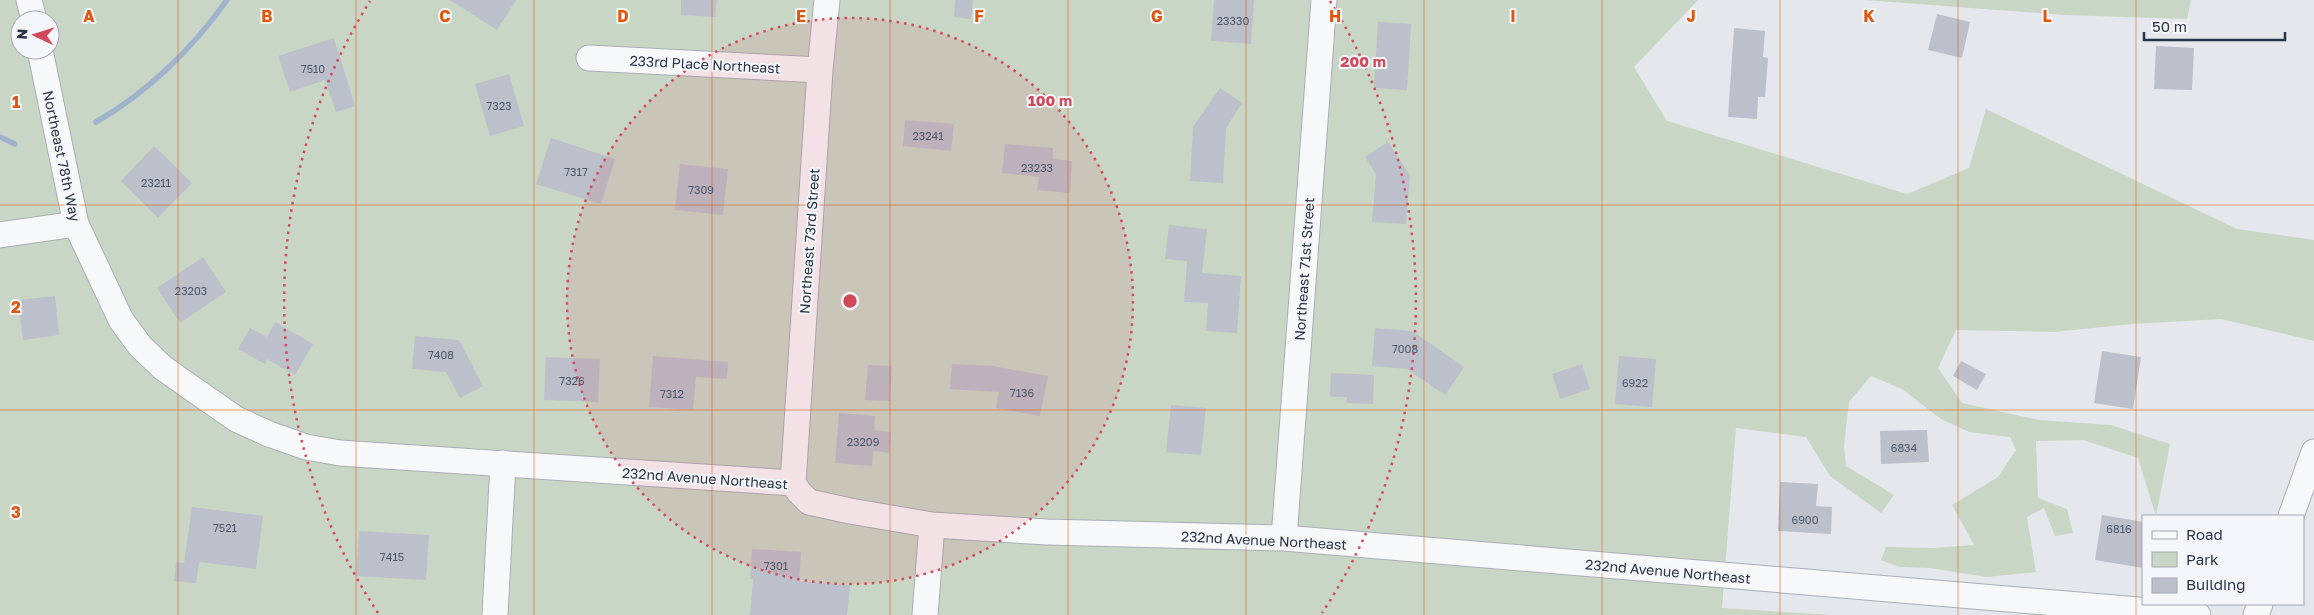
<svg xmlns="http://www.w3.org/2000/svg" width="2314" height="615" viewBox="0 0 2314 615" font-family="'Golos Text',sans-serif">
	<style>
		.green { fill: #c9d6c5; fill-rule: evenodd }
		.lines { fill: none; stroke-linecap: round; stroke-linejoin: round }
		.stream { stroke: #9fb4cc; stroke-width: 5.5 }
		.building { fill: #bbc0ca }
		.minor-casing { stroke: #a9aeb7; stroke-width: 27 }
		.minor { stroke: #f7f8fa; stroke-width: 25 }
		.grid { fill: none; stroke: #df570f; stroke-width: 1; stroke-opacity: 0.55 }
		.ring { fill: none; stroke: #d1495b; stroke-width: 2.5; stroke-dasharray: 2.5 5 }
		.labels { text-anchor: middle; dominant-baseline: central; stroke-width: 4; stroke-linejoin: round; paint-order: stroke }
		.number-label { font-size: 11px; fill: #4f5766 }
		.street-label { font-size: 14px; fill: #2b3445; stroke: #f4f6f9 }
		.grid-label { font-size: 16px; text-anchor: middle; font-weight: bold; fill: #df570f; stroke: #f4f6f9; stroke-width: 4; stroke-linejoin: round; paint-order: stroke }
		.centre { fill: #d1495b; stroke: #f4f6f9; stroke-width: 2.5 }
		.ring-label { font-size: 15px; text-anchor: middle; font-weight: bold; fill: #d1495b; stroke: #f4f6f9; stroke-width: 4; stroke-linejoin: round; paint-order: stroke }
	</style>
	<rect width="100%" height="100%" fill="#e4e7ec"/>
	<path class="green" d="M 0,0 L 1698,0 L 1634,67 L 1667,121 L 1907,194 L 1969,168 L 1986,109 L 2237,229 L 2314,240 L 2314,341 L 2221,319 L 2132,324 L 2054,332 L 1956,330 L 1938,368 L 1962,403 L 2039,420 L 2111,425 L 2170,444 L 2156,516 L 2138,458 L 2083,440 L 2036,441 L 2038,498 L 2067,509 L 2073,533 L 2055,536 L 2044,508 L 2027,517 L 2036,572 L 1986,577 L 1930,568 L 1899,567 L 1881,560 L 1886,547 L 1932,548 L 1974,545 L 1952,505 L 1998,477 L 2016,450 L 2010,437 L 1969,432 L 1941,419 L 1902,389 L 1871,376 L 1849,402 L 1844,447 L 1846,466 L 1894,495 L 1881,513 L 1830,476 L 1806,437 L 1736,428 L 1722,608 L 1832,615 L 0,615 ZM 20,20 L 50,20 L 50,50 L 20,50 Z
		M 1865,0 L 2191,0 L 2187,19 L 2065,15 Z"/>
	<g class="lines">
		<path class="stream" d="M 96,122 C 147,93 193,48 227,0
			M 0,137 L 15,144"/>
	</g>
	<path class="building" d="M 450,0 L 516,0 L 497,30 Z
		M 681,0 L 717,0 L 715,17 L 681,15 Z
		M 955,0 L 973,0 L 971,19 L 954,17 Z
		M 1214,0 L 1254,0 L 1251,44 L 1211,41 Z
		M 1937,14 L 1970,22 L 1962,58 L 1928,50 Z
		M 1378,22 L 1411,24 L 1407,90 L 1374,88 Z
		M 1734,28 L 1765,31 L 1763,57 L 1768,58 L 1765,97 L 1758,97 L 1757,119 L 1728,117 Z
		M 334,38 L 355,106 L 336,112 L 325,80 L 290,92 L 278,56 Z
		M 2156,46 L 2194,48 L 2192,90 L 2154,89 Z
		M 509,74 L 524,126 L 490,136 L 475,84 Z
		M 1220,88 L 1242,103 L 1226,128 L 1223,183 L 1190,181 L 1193,127 Z
		M 905,120 L 954,124 L 951,151 L 903,146 Z
		M 551,138 L 615,159 L 601,204 L 536,184 Z
		M 1388,142 L 1410,175 L 1406,224 L 1372,222 L 1376,174 L 1365,157 Z
		M 1005,144 L 1053,148 L 1053,159 L 1072,161 L 1070,193 L 1037,190 L 1039,177 L 1002,173 Z
		M 154,146 L 192,183 L 158,218 L 121,181 Z
		M 680,164 L 728,169 L 723,215 L 675,210 Z
		M 1169,225 L 1207,229 L 1202,273 L 1241,276 L 1237,333 L 1206,331 L 1208,303 L 1184,302 L 1187,261 L 1165,259 Z
		M 203,257 L 226,292 L 180,323 L 157,288 Z
		M 55,296 L 59,335 L 23,340 L 18,300 Z
		M 275,322 L 313,344 L 295,375 L 267,359 L 265,364 L 238,349 L 250,328 L 267,337 Z
		M 1375,328 L 1412,331 L 1464,367 L 1445,395 L 1407,369 L 1372,366 Z
		M 415,336 L 459,340 L 483,386 L 460,398 L 446,372 L 412,369 Z
		M 2102,351 L 2141,357 L 2133,409 L 2094,403 Z
		M 653,356 L 728,362 L 727,379 L 696,377 L 693,410 L 649,407 Z
		M 1619,356 L 1656,359 L 1652,407 L 1615,404 Z
		M 546,357 L 600,359 L 598,402 L 544,400 Z
		M 1961,361 L 1986,374 L 1977,390 L 1953,376 Z
		M 952,364 L 992,366 L 1048,376 L 1040,416 L 996,408 L 999,392 L 950,389 Z
		M 1582,364 L 1590,389 L 1560,399 L 1552,374 Z
		M 868,365 L 892,366 L 890,401 L 865,400 Z
		M 1331,373 L 1374,375 L 1373,404 L 1346,403 L 1347,397 L 1330,397 Z
		M 1171,405 L 1206,408 L 1201,455 L 1166,452 Z
		M 839,413 L 875,416 L 874,430 L 891,432 L 889,453 L 873,451 L 872,466 L 835,463 Z
		M 1927,430 L 1929,462 L 1881,464 L 1880,431 Z
		M 1780,482 L 1818,484 L 1816,506 L 1832,507 L 1831,534 L 1778,531 Z
		M 192,507 L 263,516 L 256,569 L 199,562 L 196,583 L 174,581 L 176,562 L 184,563 Z
		M 2102,515 L 2143,522 L 2143,568 L 2095,560 Z
		M 359,531 L 429,535 L 426,580 L 356,576 Z
		M 752,549 L 801,552 L 799,581 L 850,585 L 847,615 L 750,615 L 753,579 L 750,579 Z"/>
	<g class="lines">
		<defs>
			<path id="minor" d="M 29,0 L 34,20
				M 40,50 L 76,224 L 121,320 L 140,346 L 163,368 L 236,419 L 269,434 L 306,447 L 340,453 L 793,483 L 799,492 L 809,502 L 850,511 L 932,525 L 1047,532 L 1284,538 L 2198,615
				M 589,58 L 820,70
				M 0,235 L 76,224
				M 793,483 L 820,70 L 827,0
				M 2291,516 L 2314,452
				M 1284,538 L 1324,0
				M 495,615 L 503,463
				M 925,615 L 932,525
				M 2256,615 L 2260,604"/>
		</defs>
		<use href="#minor" class="minor-casing"/>
		<use href="#minor" class="minor"/>
	</g>
	<path class="grid" d="M 178,0 L 178,615M 356,0 L 356,615M 534,0 L 534,615M 712,0 L 712,615M 890,0 L 890,615M 1068,0 L 1068,615M 1246,0 L 1246,615M 1424,0 L 1424,615M 1602,0 L 1602,615M 1780,0 L 1780,615M 1958,0 L 1958,615M 2136,0 L 2136,615M 0,205 L 2314,205M 0,410 L 2314,410"/>
	<circle cx="850" cy="301" r="283" fill="#d1495b" fill-opacity=".12"/>
	<g class="ring">
		<circle cx="850" cy="301" r="283"/>
		<path d="M378 613A566 566 0 0 1 370 1M1330 1A566 566 0 0 1 1322 613"/>
	</g>
	<g class="labels">
		<g class="number-label">
			<text x="1233" y="20">23330</text>
			<text x="313" y="68">7510</text>
			<text x="499" y="105">7323</text>
			<text x="928" y="135">23241</text>
			<text x="1037" y="167">23233</text>
			<text x="576" y="171">7317</text>
			<text x="156" y="182">23211</text>
			<text x="701" y="189">7309</text>
			<text x="191" y="290">23203</text>
			<text x="1405" y="348">7008</text>
			<text x="441" y="354">7408</text>
			<text x="572" y="380">7326</text>
			<text x="1635" y="382">6922</text>
			<text x="1022" y="392">7136</text>
			<text x="672" y="393">7312</text>
			<text x="863" y="441">23209</text>
			<text x="1904" y="447">6834</text>
			<text x="1805" y="519">6900</text>
			<text x="225" y="527">7521</text>
			<text x="2119" y="528">6816</text>
			<text x="392" y="556">7415</text>
			<text x="776" y="565">7301</text>
		</g>
		<g class="street-label">
			<text transform="translate(705 64) rotate(3)">233rd Place Northeast</text>
			<text transform="translate(62 156) rotate(78)">Northeast 78th Way</text>
			<text transform="translate(809 241) rotate(-86)">Northeast 73rd Street</text>
			<text transform="translate(1304 269) rotate(-86)">Northeast 71st Street</text>
			<text transform="translate(705 478) rotate(4)">232nd Avenue Northeast</text>
			<text transform="translate(1264 540) rotate(3)">232nd Avenue Northeast</text>
			<text transform="translate(1668 571) rotate(5)">232nd Avenue Northeast</text>
		</g>
	</g>
	<g class="grid-label">
		<text x="89" y="22">A</text>
		<text x="267" y="22">B</text>
		<text x="445" y="22">C</text>
		<text x="623" y="22">D</text>
		<text x="801" y="22">E</text>
		<text x="979" y="22">F</text>
		<text x="1157" y="22">G</text>
		<text x="1335" y="22">H</text>
		<text x="1513" y="22">I</text>
		<text x="1691" y="22">J</text>
		<text x="1869" y="22">K</text>
		<text x="2047" y="22">L</text>
		<text x="16" y="108">1</text>
		<text x="16" y="313">2</text>
		<text x="16" y="518">3</text>
	</g>
	<circle cx="850" cy="301" r="8" class="centre"/>
	<g class="ring-label">
		<text x="1363" y="67">200 m</text>
		<text x="1050" y="106">100 m</text>
	</g>
	<rect x="2142" y="515" width="162" height="90" fill="#f4f6f9" stroke="#a4a8b1"/>
	<rect x="2152" y="531" width="25" height="8" fill="#f7f8fa" stroke="#a4a8b1"/>
	<text x="2186" y="540" font-size="15" fill="#2b3445">Road</text>
	<rect x="2152" y="552" width="25" height="15" fill="#c9d6c5" stroke="#a4a8b1"/>
	<text x="2186" y="565" font-size="15" fill="#2b3445">Park</text>
	<rect x="2152" y="578" width="25" height="15" fill="#bbc0ca" stroke="#a4a8b1"/>
	<text x="2186" y="590" font-size="15" fill="#2b3445">Building</text>
	<g transform="translate(35 35) rotate(274)"><circle r="24" fill="#f4f6f9" stroke="#a4a8b1"/>
	<path d="M0-4L9 19L0 12L-9 19Z" fill="#d1495b"/>
	<text y="-8" font-size="14" font-weight="bold" text-anchor="middle" fill="#2b3445">N</text>
	</g>
	<path d="M2144 32v8h141v-8" fill="none" stroke="#2b3445" stroke-width="2.5"/>
	<text x="2152" y="32" font-size="15" fill="#2b3445" stroke="#f4f6f9" stroke-width="4" paint-order="stroke">50 m</text>
</svg>
